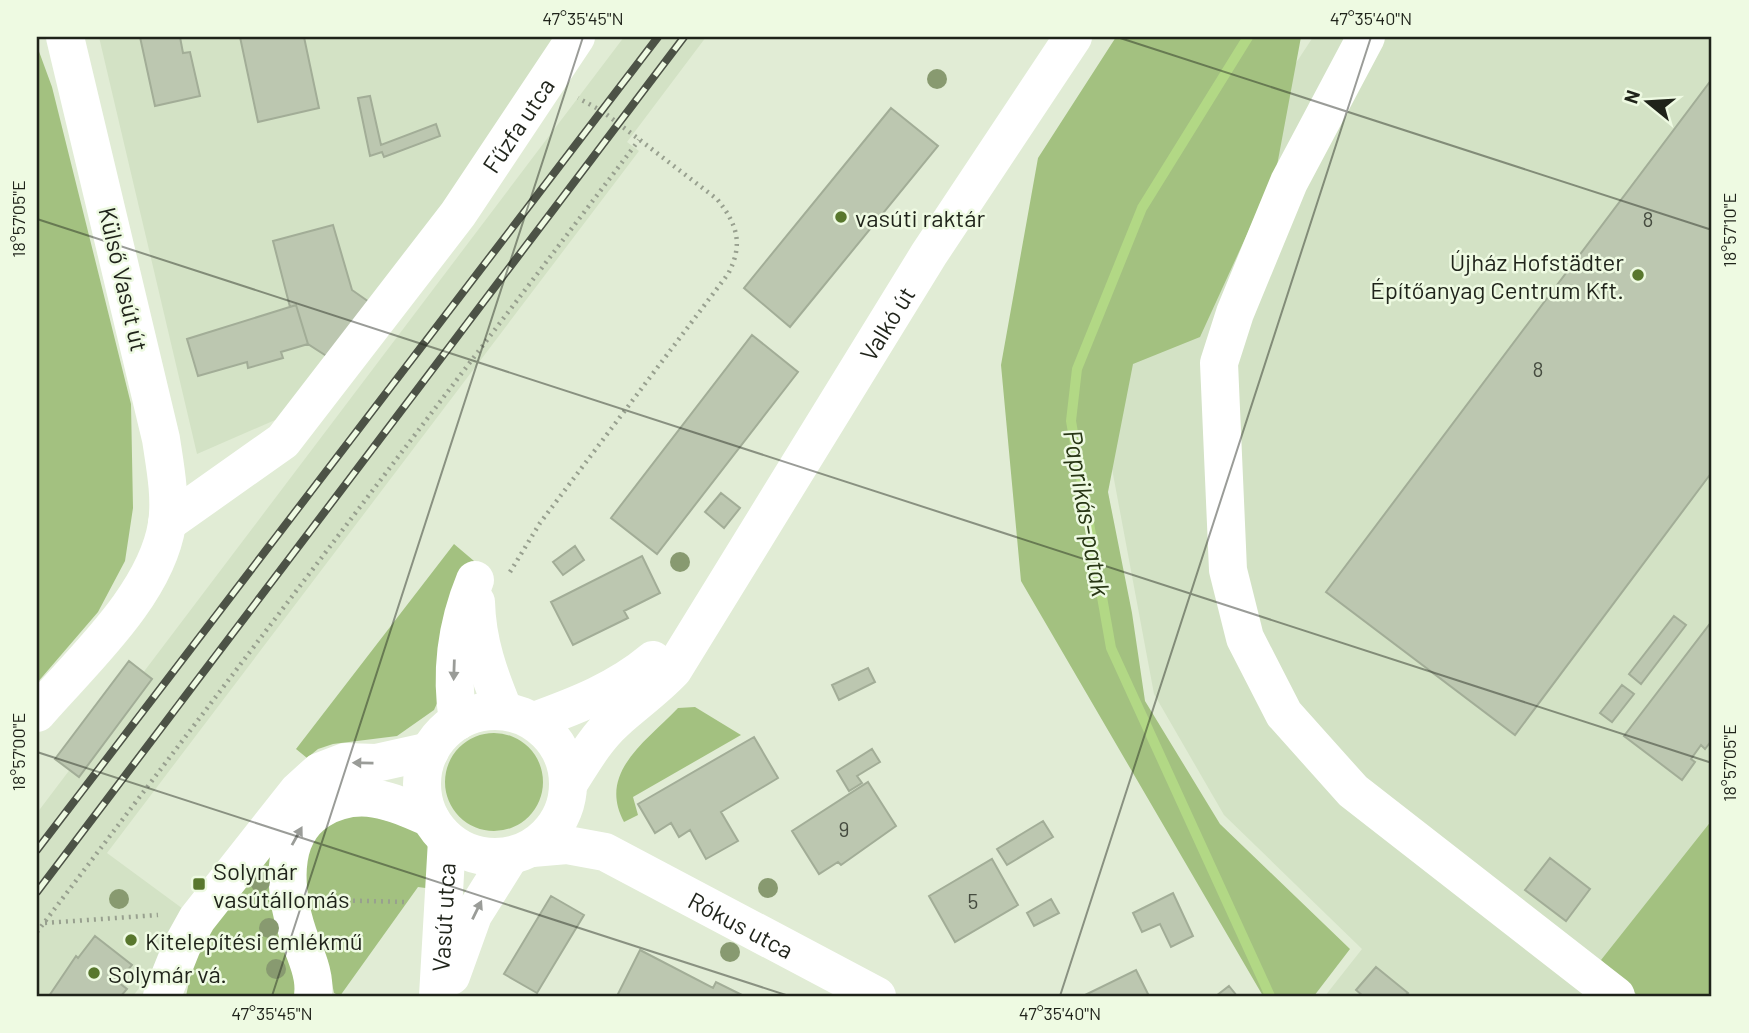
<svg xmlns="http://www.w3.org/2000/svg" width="1749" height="1033" viewBox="0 0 1749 1033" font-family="Barlow,sans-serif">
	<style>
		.built { fill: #d3e2c5 }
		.green { fill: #a3c180 }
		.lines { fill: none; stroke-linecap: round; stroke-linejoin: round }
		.stream { stroke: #b2d885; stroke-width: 10 }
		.building { fill: #bcc7b0; stroke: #a2ad97; stroke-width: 2 }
		.path { stroke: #98a08f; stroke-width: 4.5; stroke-dasharray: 2 5; stroke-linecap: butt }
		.minor { stroke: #fff; stroke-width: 38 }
		.rail-casing { stroke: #4c5246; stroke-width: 8 }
		.rail { stroke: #eefae2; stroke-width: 5; stroke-dasharray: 16; stroke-linecap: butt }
		.tree { fill: #889a70 }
		.oneway { fill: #9a9c98 }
		.ticks { fill: none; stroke: #1f231a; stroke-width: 2; stroke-opacity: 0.45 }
		.poi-dot { fill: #58772d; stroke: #eefae2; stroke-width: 2.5 }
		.labels { text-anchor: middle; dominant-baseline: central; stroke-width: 5; stroke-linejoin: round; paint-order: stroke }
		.number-label { font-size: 21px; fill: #464c40 }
		.street-label { font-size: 24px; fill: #1f231a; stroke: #eefae2 }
		.poi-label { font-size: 24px; fill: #1f231a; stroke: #eefae2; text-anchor: start }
		.water-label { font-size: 26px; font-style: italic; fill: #273614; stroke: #eefae2 }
		.neatline { fill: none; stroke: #1f231a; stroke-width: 2.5 }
		.ticks-label { font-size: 18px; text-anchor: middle; fill: #1f231a }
	</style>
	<rect width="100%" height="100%" fill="#e1ecd5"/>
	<path class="built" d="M 99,37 L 560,37 L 509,115 L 282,417 L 197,454 Z
		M 624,37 L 706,37 L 627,142 L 639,151 L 107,853 L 194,917 L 133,996 L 37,996 L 37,813 Z
		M 1313,37 L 1712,37 L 1712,996 L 1325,996 L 1362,949 L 1224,815 L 1154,694 L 1094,372 Z"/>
	<path class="green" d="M 1116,37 L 1301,37 L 1276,171 L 1200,337 L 1133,364 L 1108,492 L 1132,613 L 1145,701 L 1220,824 L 1350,949 L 1314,996 L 1263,996 L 1021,581 L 1001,365 L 1038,158 Z
		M 37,46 L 52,87 L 131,404 L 133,508 L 125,561 L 98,612 L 37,683 Z
		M 454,544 L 474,561 L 460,599 L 443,690 L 434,710 L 397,736 L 333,744 L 318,749 L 307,758 L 296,749 Z
		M 695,707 L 741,735 L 633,797 L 638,815 L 624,822 C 597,772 647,741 678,708 Z
		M445 782a49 49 0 1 1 98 0a49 49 0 1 1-98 0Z
		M 352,810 L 421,831 L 429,847 L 433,889 L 418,887 L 340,996 L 334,993 L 327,959 L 306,923 L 306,853 L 316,833 Z
		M 286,817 L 299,996 L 186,996 L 195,954 Z
		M 1712,820 L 1712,996 L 1638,996 L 1601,960 Z"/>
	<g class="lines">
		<path class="stream" d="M 1248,37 L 1142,208 L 1077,369 L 1071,421 L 1111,648 L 1270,996"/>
	</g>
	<path class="building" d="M 140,37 L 180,37 L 183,53 L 190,52 L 200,96 L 155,106 Z
		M 240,37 L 304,37 L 319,108 L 258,122 Z
		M 1712,79 L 1712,472 L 1515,735 L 1326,592 Z
		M 370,96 L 381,145 L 436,124 L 440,136 L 384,157 L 382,152 L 370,156 L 358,98 Z
		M 891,108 L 938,146 L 790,327 L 744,288 Z
		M 333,225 L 352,290 L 369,302 L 328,357 L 308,344 L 296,305 L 290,307 L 273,241 Z
		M 296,305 L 308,344 L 281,352 L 283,358 L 248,368 L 247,362 L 198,376 L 187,339 Z
		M 752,335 L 798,372 L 657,554 L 611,518 Z
		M 721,493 L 740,508 L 724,528 L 705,512 Z
		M 575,546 L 584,560 L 563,575 L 553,562 Z
		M 642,556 L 660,593 L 624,611 L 628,618 L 573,645 L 551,602 Z
		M 1674,616 L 1686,625 L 1641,684 L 1629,674 Z
		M 1712,621 L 1712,740 L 1705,749 L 1701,745 L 1691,759 L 1695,762 L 1682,780 L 1624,736 Z
		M 129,661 L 152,679 L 79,777 L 55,759 Z
		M 868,668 L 875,682 L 839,700 L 832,685 Z
		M 1622,685 L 1634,694 L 1612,722 L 1600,713 Z
		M 754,737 L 778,778 L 721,812 L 738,841 L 706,859 L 690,830 L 679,837 L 671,823 L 655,833 L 638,804 Z
		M 872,749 L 880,762 L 857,776 L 862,783 L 849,791 L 837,771 Z
		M 868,782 L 896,826 L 841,865 L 838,862 L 819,874 L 792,831 Z
		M 1043,821 L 1053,837 L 1007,865 L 997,849 Z
		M 1550,858 L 1590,889 L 1566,921 L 1525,890 Z
		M 992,859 L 1018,905 L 955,942 L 929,896 Z
		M 1173,893 L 1193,936 L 1171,947 L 1160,924 L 1142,932 L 1133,913 Z
		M 551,896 L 584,915 L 537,993 L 504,974 Z
		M 1051,899 L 1059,913 L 1034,926 L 1027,913 Z
		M 95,936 L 132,965 L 118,982 L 127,989 L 121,996 L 49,996 L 76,956 L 78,958 Z
		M 640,950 L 713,988 L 716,982 L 744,996 L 617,996 Z
		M 1376,967 L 1408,993 L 1405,996 L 1363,996 L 1356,990 Z
		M 1136,970 L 1149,996 L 1083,996 Z
		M 1229,986 L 1237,996 L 1216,996 Z"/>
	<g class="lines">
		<path class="path" d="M 510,572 L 540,523 L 728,274 C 744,244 737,224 717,199 L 602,111 L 578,98
			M 325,900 L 407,902
			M 45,923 L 158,915
			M 37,932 L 639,140"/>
		<g class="minor">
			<path d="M 1366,37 L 1289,182 L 1235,313 L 1219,363 L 1228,570 L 1245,638 L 1284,714 L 1353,791 L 1616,996"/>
			<path id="s1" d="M 167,523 L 283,441 L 458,214 L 576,37"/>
			<path d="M 476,602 C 477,642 489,675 504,711"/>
			<circle cx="495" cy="784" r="73"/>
			<path d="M 37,713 C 82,661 156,595 167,524 C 171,496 165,466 161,439 L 65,37"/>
			<path d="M 458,721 C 450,671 456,626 475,580"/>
			<path d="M 534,721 C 578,705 617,690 653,660"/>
			<path id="s2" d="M 569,783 C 583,761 596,738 615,721 C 635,703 655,689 673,670 L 929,254 L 1073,37"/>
			<path id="s3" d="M 532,848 L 567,845 L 605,852 L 877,996"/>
			<path d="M 451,976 L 473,915 L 510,856"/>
			<path d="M 162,996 L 182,946 L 197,919 L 298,791 L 319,772 L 345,762 L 376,763 L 430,751"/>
			<path d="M 313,996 C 316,975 305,954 298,934 C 285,895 277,836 319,810 C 358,786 392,801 430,818"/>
			<path id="s4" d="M 438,996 L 447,840"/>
		</g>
		<defs>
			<path id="rail" d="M 37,850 L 658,37
				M 37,892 L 684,37"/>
		</defs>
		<use href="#rail" class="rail-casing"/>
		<use href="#rail" class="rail"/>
	</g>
	<g class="tree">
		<circle cx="937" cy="79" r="10"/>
		<circle cx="680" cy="562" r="10"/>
		<circle cx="260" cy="882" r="10"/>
		<circle cx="768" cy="888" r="10"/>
		<circle cx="119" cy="899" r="10"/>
		<circle cx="269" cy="928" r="10"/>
		<circle cx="730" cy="952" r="10"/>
		<circle cx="276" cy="969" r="10"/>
	</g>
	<defs><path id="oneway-solid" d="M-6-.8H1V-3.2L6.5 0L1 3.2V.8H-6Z" transform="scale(1.75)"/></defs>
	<g class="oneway">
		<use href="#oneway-solid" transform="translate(454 670) rotate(92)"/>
		<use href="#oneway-solid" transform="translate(363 763) rotate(-179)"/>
		<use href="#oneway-solid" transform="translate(297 836) rotate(-61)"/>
		<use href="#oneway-solid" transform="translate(477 910) rotate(-64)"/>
	</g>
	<path class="ticks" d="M 1117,37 L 1712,230M 37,219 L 1712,763M 37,752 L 789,996M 272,996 L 583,37M 1060,996 L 1371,37"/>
	<g class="poi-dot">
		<circle cx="841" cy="217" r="7"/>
		<circle cx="1638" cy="275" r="7"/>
		<rect x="192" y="877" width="14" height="14" rx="3.5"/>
		<circle cx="131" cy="940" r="7"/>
		<circle cx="94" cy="973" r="7"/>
	</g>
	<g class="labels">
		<g class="number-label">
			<text x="1648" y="218">8</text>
			<text x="1538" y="368">8</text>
			<text x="844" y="828">9</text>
			<text x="973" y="900">5</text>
		</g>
		<g class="street-label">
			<text stroke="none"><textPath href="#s1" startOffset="536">Fűzfa utca</textPath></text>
			<text transform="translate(124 279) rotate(77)">Külső Vasút út</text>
			<text stroke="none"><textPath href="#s2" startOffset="562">Valkó út</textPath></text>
			<text stroke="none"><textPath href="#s4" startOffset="79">Vasút utca</textPath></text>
			<text stroke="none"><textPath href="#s3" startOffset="228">Rókus utca</textPath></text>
		</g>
		<g class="poi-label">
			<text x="855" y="217">vasúti raktár</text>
			<text x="1624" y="261" text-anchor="end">Újház Hofstädter<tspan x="1624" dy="28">Építőanyag Centrum Kft.</tspan></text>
			<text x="213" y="870">Solymár<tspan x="213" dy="28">vasútállomás</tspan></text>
			<text x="145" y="940">Kitelepítési emlékmű</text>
			<text x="108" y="973">Solymár vá.</text>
		</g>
		<g class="water-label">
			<text transform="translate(1088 513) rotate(80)">Paprikás-patak</text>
		</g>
	</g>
	<rect width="1749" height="1033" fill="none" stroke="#eefae2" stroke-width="77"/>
	<g transform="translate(1648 102) rotate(288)" stroke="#eefae2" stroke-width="5" paint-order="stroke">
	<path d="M0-5L12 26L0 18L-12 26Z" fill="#1f231a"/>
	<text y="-10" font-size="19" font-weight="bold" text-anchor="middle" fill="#1f231a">N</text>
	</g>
	<rect x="38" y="38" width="1672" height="957" class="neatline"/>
	<g class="ticks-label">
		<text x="583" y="25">47°35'45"N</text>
		<text x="1371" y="25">47°35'40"N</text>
		<text transform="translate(19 219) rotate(-90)" y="6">18°57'05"E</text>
		<text transform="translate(1730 230) rotate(-90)" y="6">18°57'10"E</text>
		<text transform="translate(19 752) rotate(-90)" y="6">18°57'00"E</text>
		<text transform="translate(1730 763) rotate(-90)" y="6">18°57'05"E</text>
		<text x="272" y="1020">47°35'45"N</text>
		<text x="1060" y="1020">47°35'40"N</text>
	</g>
</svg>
